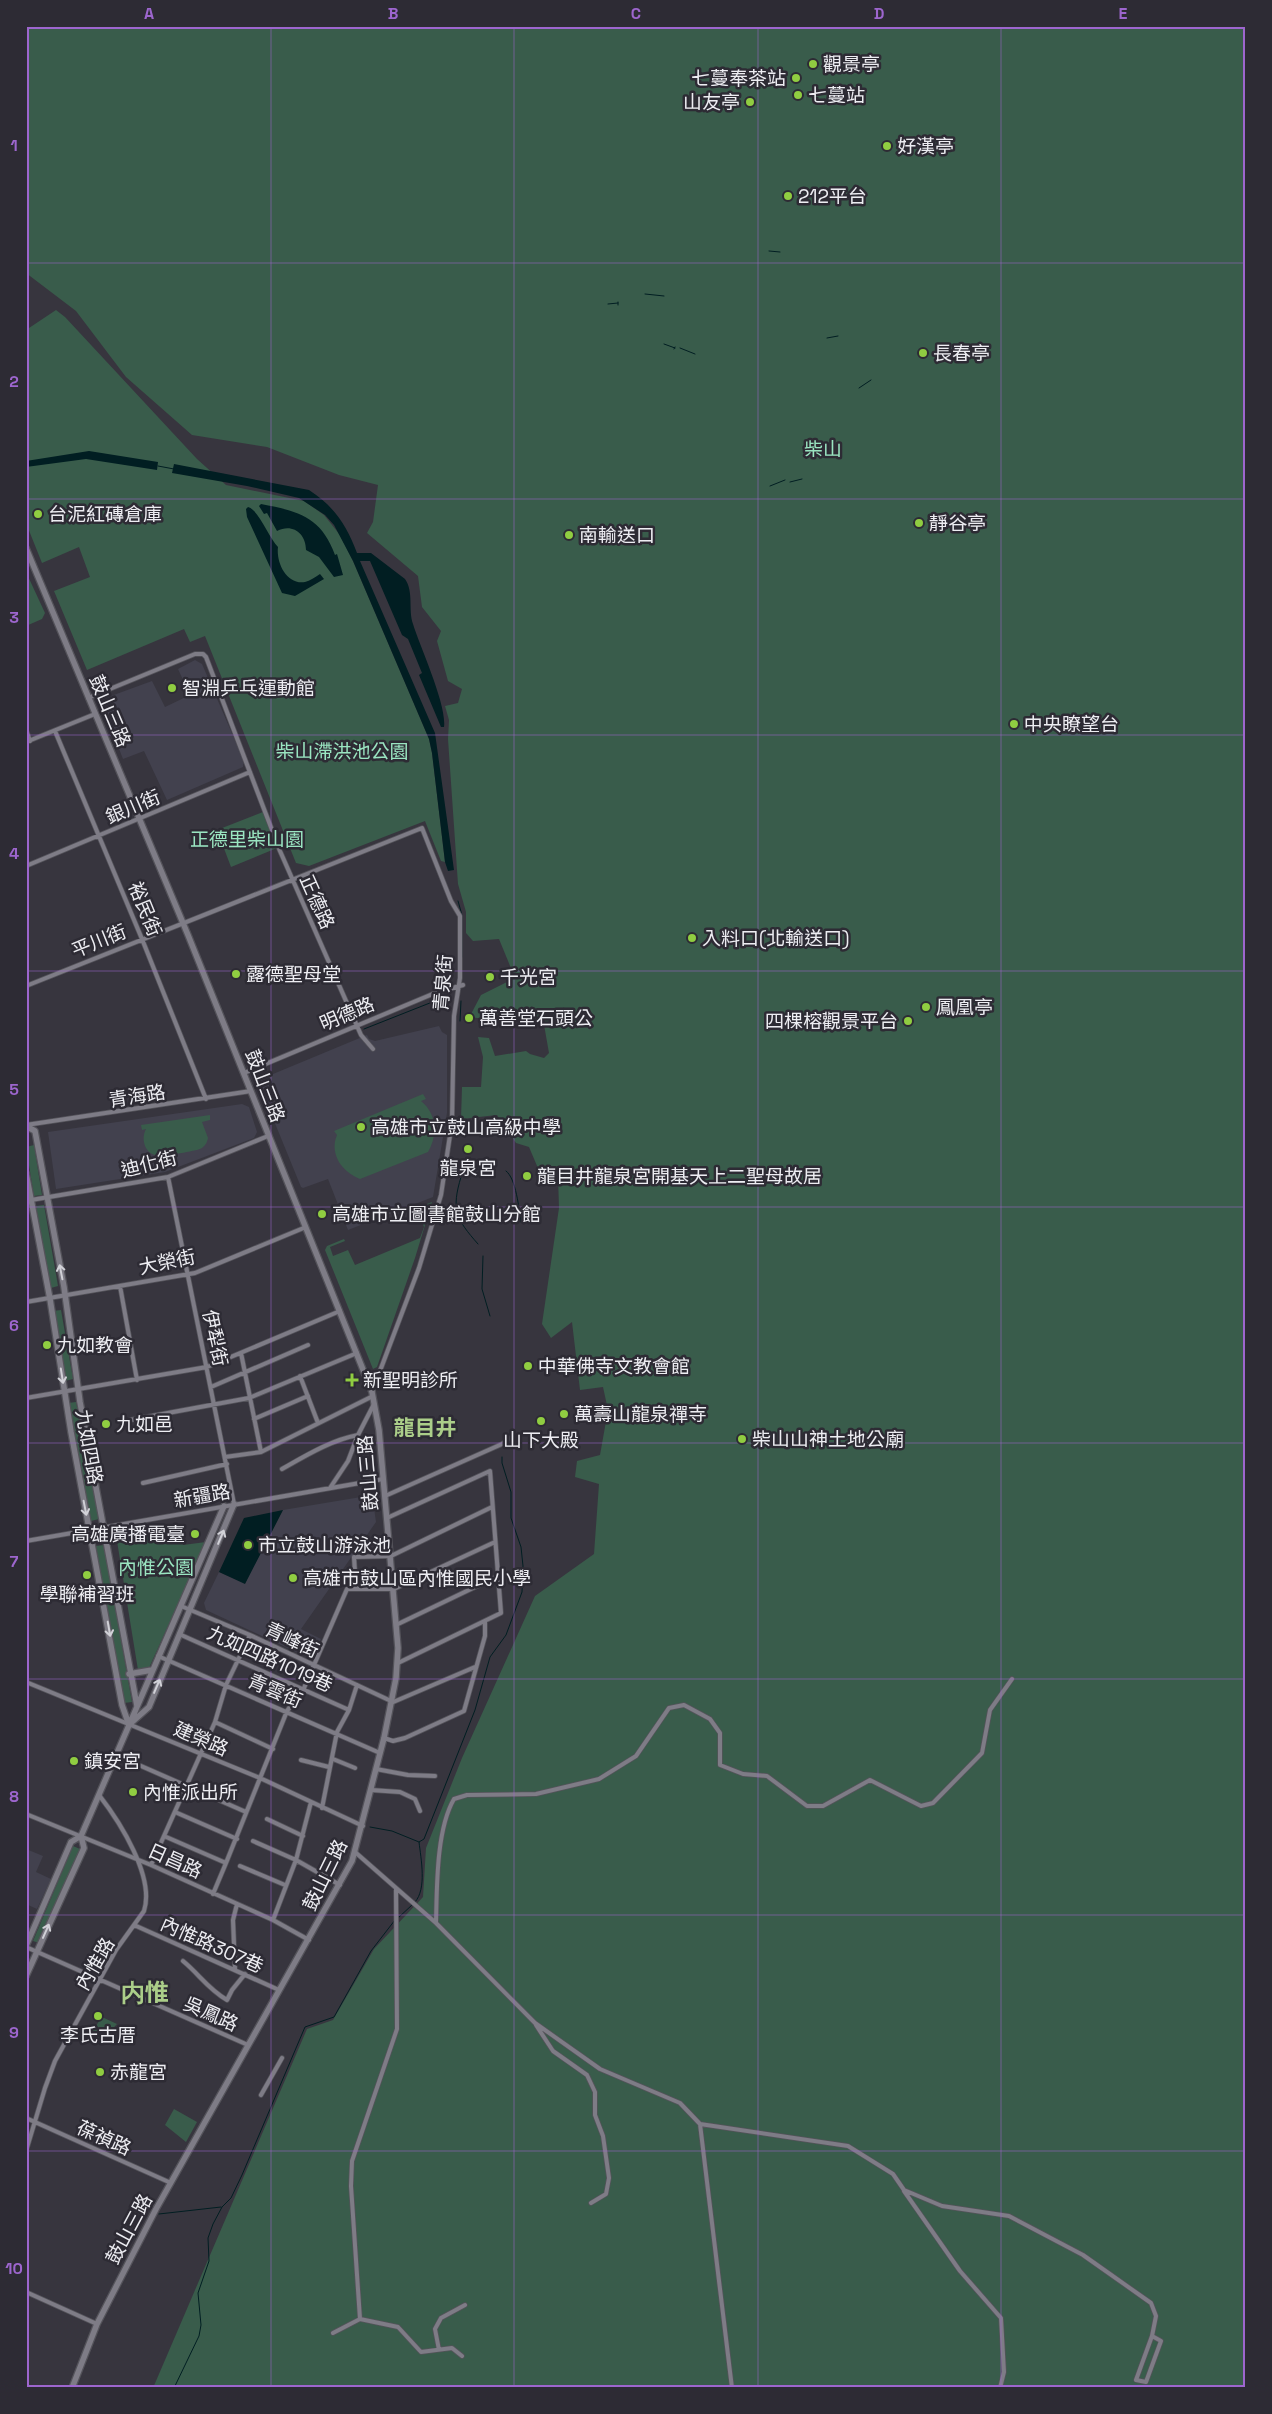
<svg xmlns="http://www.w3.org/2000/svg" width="1272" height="2414" viewBox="0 0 1272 2414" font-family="'Space Grotesk','Noto Sans TC',sans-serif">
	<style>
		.built { fill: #42414e }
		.green { fill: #395c4b }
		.water { fill: #011e22 }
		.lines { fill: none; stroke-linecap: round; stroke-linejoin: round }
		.stream { stroke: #011e22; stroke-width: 1 }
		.street-casing { stroke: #54535a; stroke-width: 5.5 }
		.secondary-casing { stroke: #54535a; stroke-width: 8 }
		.street { stroke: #7e7c86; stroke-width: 4 }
		.secondary { stroke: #7e7c86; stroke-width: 5.5 }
		.oneway { stroke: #d1d1d7 }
		.grid { fill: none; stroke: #9d66ce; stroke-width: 1; stroke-opacity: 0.55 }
		.poi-dot { fill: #90cd41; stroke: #2d2b34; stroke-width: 2 }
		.labels { text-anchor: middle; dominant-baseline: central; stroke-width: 5; stroke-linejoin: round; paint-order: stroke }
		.poi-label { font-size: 19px; fill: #ededf2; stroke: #2d2b34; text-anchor: start }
		.park-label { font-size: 19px; fill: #9ae5c1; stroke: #2d2b34 }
		.street-label { font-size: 19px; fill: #ededf2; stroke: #2d2b34 }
		.quarter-label { font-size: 21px; font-weight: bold; fill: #abce89; stroke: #2d2b34 }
		.district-label { font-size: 24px; font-weight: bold; fill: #abce89; stroke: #2d2b34 }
		.neatline { fill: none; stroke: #9d66ce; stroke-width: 2 }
		.grid-label { font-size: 16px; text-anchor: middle; font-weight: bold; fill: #9d66ce }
	</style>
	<rect width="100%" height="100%" fill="#37353e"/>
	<path class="built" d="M 195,660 L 202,664 L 244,761 L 243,767 L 167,800 L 144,751 L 123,759 L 100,700 L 152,681 L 165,707 L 190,695 L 178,669 Z
		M 439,1026 L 442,1032 L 447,1035 L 447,1113 L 433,1197 L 348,1230 L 328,1179 L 303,1188 L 301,1187 L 261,1089 L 261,1079 L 367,1035 L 369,1039 L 375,1041 Z
		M 242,1104 L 249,1107 L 257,1132 L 254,1138 L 165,1172 L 56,1189 L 48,1132 Z
		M 367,1496 L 373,1501 L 376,1522 L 301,1629 L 321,1639 L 314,1653 L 305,1656 L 206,1610 L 204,1603 L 219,1572 L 245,1583 L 283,1510 Z
		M 26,1849 L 43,1856 L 36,1872 L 51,1879 L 37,1909 L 26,1904 Z"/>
	<path class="green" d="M 26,26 L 1246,26 L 1246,2388 L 153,2388 L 307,2029 L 333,2020 L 374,1949 L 423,1897 L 426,1848 L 462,1758 L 535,1596 L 594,1554 L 599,1484 L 575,1477 L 577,1461 L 600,1455 L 608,1410 L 603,1387 L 580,1390 L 572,1322 L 551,1338 L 542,1324 L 559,1208 L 558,1176 L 540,1173 L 529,1147 L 516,1143 L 497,1115 L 461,1119 L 462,1087 L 481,1087 L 483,1057 L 478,1037 L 489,1038 L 495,1056 L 526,1051 L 530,1054 L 544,1058 L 549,1053 L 543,1019 L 524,1022 L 523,1015 C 506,1007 487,1024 470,1016 L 481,995 L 515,978 L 499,939 L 473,941 L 466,933 L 466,912 L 458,884 L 448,739 L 449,720 L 445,706 L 458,703 L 462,689 L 448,681 L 437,641 L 441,631 L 422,607 L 418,576 L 367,533 L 373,522 L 378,485 L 339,475 L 267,447 L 192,435 L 126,377 L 76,311 L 26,273 Z
		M 56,310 L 65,317 L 197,459 L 226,485 L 304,501 L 324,515 L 340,535 L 353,561 L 429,739 L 432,753 L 445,862 L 441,861 L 425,821 L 309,866 L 296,863 L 205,636 L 190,642 L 184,629 L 87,670 L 54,591 L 90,577 L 79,547 L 42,563 L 26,523 L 26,330 Z
		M 26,572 L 45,613 L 42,619 L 26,626 Z
		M 263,812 L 277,848 L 231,867 L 217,830 Z
		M 423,1094 L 426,1099 L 421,1101 C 437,1114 438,1135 428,1152 L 360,1179 C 342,1172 329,1154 337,1135 L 334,1131 Z
		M 210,1115 L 210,1120 L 202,1122 L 208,1138 C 207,1142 206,1145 202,1148 C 198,1151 161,1157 155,1155 C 144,1152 141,1138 146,1129 L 142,1130 L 141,1125 Z
		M 34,1145 L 42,1195 L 34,1196 L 26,1147 Z
		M 432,1202 L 415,1258 L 377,1367 L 373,1369 L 325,1250 L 327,1246 L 344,1239 L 345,1241 L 330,1247 L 333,1256 L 348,1250 L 355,1265 L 420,1238 L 424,1227 L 417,1208 Z
		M 44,1205 L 58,1286 L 51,1288 L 36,1206 Z
		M 61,1310 L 73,1379 L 65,1381 L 53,1311 Z
		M 76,1402 L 99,1519 L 91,1521 L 68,1403 Z
		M 180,1527 L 183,1545 L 206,1542 L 149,1668 L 138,1670 L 117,1541 L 122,1536 Z
		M 104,1545 L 132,1702 L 124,1703 L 96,1546 Z
		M 73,1846 L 80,1849 L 39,1943 L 33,1941 Z
		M 102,2017 L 117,2024 L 101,2041 L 91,2033 Z
		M 174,2109 L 197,2122 L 186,2142 L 165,2125 Z"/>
	<path class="water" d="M 89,451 L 158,462 L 157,470 L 86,459 L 26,467 L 26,461 Z
		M 174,464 L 309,490 C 334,506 347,526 357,553 L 371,553 L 405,579 C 414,592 408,610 413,624 C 420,647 447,705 444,727 L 441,727 L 419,675 L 422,673 L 408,639 L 402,635 L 370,561 L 360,561 L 435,733 L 454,870 L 448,871 L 445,862 L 432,753 L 429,739 L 353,561 L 334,525 L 325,515 L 299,498 L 247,486 L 172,473 Z
		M 261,504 C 297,511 321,516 335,555 L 337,554 L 343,575 L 334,577 L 319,557 L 306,550 C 306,533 292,523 277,531 L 267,513 L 264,514 L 259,506 Z
		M 248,507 C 258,509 269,538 278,547 C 276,562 286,585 305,582 C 310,581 315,577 320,574 L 324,579 L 295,596 L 282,593 L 247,517 L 246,509 Z
		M 283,1510 L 245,1584 L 219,1572 L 244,1518 Z"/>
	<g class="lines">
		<path class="stream" d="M 769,251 L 780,252
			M 645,294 L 664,296
			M 618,302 L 618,305
			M 608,304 L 618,303
			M 827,338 L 838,336
			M 664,344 L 675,348
			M 680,348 L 695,354
			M 674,349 L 675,347
			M 859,388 L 871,380
			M 158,466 L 174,469
			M 790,482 L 802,479
			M 770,486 L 785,480
			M 458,901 L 462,915 L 462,957
			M 460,1021 L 461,1001
			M 364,1029 L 445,997
			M 506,1171 C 516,1178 519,1209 521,1222
			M 461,1177 C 451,1210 456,1219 478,1244
			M 483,1256 L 482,1289 L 490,1316
			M 370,1827 L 392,1831 L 419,1842
			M 415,1902 C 427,1889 421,1859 419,1842 L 424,1839 L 475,1710 L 490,1657 L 506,1635 L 522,1592 L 523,1566 L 521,1547 L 511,1518 L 511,1492 L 502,1463 L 502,1457
			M 398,1918 L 412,1905
			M 159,2214 L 221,2207
			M 174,2388 L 199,2336 L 201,2325 L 198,2293 L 209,2261 L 208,2238 L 213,2224 L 222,2207 L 231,2198 L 242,2175 L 305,2027 L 334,2017 L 371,1951 L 395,1920"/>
		<defs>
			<path id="street" d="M 88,698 L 195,654 L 203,654 L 206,657 L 280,851 L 361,1035 L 373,1049
				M 26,730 L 30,741
				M 55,731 L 142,939 L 206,1099
				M 26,742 L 95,714
				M 26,866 L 250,772
				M 26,986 L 422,828 L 451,901 L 460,916 L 460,978 L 454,1016 L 452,1122 L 441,1195 L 419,1268 L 372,1392
				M 244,1073 L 435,993 L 463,985
				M 26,1125 L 251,1091
				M 168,1177 L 234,1504
				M 31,1200 L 168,1177 L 268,1136
				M 120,1286 L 137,1380
				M 26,1302 L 195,1273 L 306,1227
				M 241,1353 L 261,1452
				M 300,1376 L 318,1423
				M 211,1387 L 308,1345
				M 26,1398 L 207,1367 L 340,1311
				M 254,1419 L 308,1396
				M 130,1420 L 249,1398 L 357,1353
				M 225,1457 L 261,1452 L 373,1396
				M 282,1469 C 305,1456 331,1440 358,1435
				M 143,1483 L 227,1464
				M 330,1488 L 348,1461 L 358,1435 L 374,1404
				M 385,1496 L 502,1444 L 510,1438
				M 387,1518 L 490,1471 L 501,1613 L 398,1663
				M 26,1541 L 383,1479
				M 356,1588 L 354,1557 L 391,1556 L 492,1507
				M 181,1606 L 250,1635 L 391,1701
				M 396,1625 L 498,1576
				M 179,1634 L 349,1710
				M 158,1656 L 380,1753
				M 1012,1679 L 990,1710 L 982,1753 L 933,1803 L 921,1806 L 870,1780 L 823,1806 L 807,1806 L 767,1776 L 743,1774 L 720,1765 L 720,1733 L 710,1719 L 684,1705 L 669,1708 L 636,1756 L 599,1779 L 536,1794 L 467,1795 L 454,1799 C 436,1830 437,1888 436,1923 L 535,2023 L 600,2069 L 680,2103 L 700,2124 L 848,2146 L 893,2174 L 904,2190 L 942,2206 L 1009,2216 L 1083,2255 L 1151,2303 L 1156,2316 L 1152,2336 L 1136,2380 L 1146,2382 L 1161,2341 L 1152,2336
				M 26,1682 L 260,1778 L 363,1826
				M 391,1703 L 475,1667
				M 215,1722 L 226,1685 L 250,1635
				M 384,1738 L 393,1741 L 405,1738 L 464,1711 L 485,1636 L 485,1621
				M 116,1755 L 246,1812
				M 333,1759 L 355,1768
				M 301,1760 L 329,1767
				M 376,1769 L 408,1775 L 435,1776
				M 371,1790 L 400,1792 L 415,1799 L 420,1811
				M 322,1808 L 337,1732 L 349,1710 L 357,1685
				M 175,1812 L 237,1839
				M 26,1814 L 151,1865 L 273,1920 L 309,1940
				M 267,1819 L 303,1836
				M 164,1836 L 226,1863 L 213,1894
				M 253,1841 L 296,1860 L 340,1885
				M 355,1852 L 436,1923
				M 226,1863 L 287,1711 L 304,1688 L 347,1589 L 394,1589 L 495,1542
				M 151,1865 L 215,1722 L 273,1749
				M 240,1866 L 285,1885
				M 273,1920 L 296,1860 L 311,1802
				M 134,1925 L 279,1990
				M 26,1947 L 248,2045
				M 183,1961 C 200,1975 207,1988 227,2000 L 232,1990 L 245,1974
				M 235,1969 L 233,1920 L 237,1904
				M 536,2025 L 553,2051 L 587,2075 L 595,2092 L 595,2115 L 603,2136 L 609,2178 L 606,2194 L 591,2203
				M 261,2095 L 282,2058
				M 26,2118 L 171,2183
				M 700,2124 L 732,2388
				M 26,2151 L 45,2088 L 55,2061 L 116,1950 L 144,1911 C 155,1877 120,1822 99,1795
				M 904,2191 L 960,2271 L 1001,2318 L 1004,2372 L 1000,2388
				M 26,2292 L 97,2324
				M 360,2319 L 351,2186 L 352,2161 L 397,2029 L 396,1888
				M 333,2333 L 360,2319 L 398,2327 L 421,2352 L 452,2348 L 462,2356
				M 439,2350 L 435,2329 L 441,2318 L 465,2305"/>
			<path id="secondary" d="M 26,548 L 188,935 L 372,1392 L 379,1430 L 398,1648 L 396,1678 L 384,1738 L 352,1861 L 156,2209 L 97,2324 L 72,2388
				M 26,1126 L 35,1131 L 64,1287 L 80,1402 L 137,1706
				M 26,1173 L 50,1299 L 71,1432 L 122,1705 L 129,1725
				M 129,1674 L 152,1670
				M 131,1723 L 149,1707 L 234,1504
				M 26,1946 L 71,1842 L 81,1836 L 224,1506
				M 26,1976 L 84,1848 L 81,1836"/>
		</defs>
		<use href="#street" class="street-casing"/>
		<use href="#secondary" class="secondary-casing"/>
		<use href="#street" class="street"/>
		<use href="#secondary" class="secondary"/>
	</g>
	<defs><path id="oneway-shaft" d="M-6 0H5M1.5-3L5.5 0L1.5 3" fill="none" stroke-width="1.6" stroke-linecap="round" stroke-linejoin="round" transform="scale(1.25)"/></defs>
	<g class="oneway">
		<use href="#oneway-shaft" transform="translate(61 1272) rotate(-101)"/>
		<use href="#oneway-shaft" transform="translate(62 1376) rotate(81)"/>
		<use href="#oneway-shaft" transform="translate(85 1508) rotate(79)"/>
		<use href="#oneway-shaft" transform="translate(221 1537) rotate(-67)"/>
		<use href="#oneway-shaft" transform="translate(109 1629) rotate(80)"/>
		<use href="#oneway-shaft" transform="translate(157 1686) rotate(-67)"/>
		<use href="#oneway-shaft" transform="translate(46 1931) rotate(-66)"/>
	</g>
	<path class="grid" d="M 271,26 L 271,2388M 514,26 L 514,2388M 758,26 L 758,2388M 1001,26 L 1001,2388M 26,263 L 1246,263M 26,499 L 1246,499M 26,735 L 1246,735M 26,971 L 1246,971M 26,1207 L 1246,1207M 26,1443 L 1246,1443M 26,1679 L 1246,1679M 26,1915 L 1246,1915M 26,2151 L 1246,2151"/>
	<g class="poi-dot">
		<circle cx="813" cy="64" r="5"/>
		<circle cx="796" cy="78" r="5"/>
		<circle cx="798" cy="95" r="5"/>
		<circle cx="750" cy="102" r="5"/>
		<circle cx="887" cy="146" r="5"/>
		<circle cx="788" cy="196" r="5"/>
		<circle cx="923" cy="353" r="5"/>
		<circle cx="38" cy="514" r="5"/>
		<circle cx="919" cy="523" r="5"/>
		<circle cx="569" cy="535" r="5"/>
		<circle cx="172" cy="688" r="5"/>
		<circle cx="1014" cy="724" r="5"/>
		<circle cx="692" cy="938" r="5"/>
		<circle cx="236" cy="974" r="5"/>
		<circle cx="490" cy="977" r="5"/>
		<circle cx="926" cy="1007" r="5"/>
		<circle cx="469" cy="1018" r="5"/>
		<circle cx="908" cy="1021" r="5"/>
		<circle cx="361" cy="1127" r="5"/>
		<circle cx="468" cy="1149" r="5"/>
		<circle cx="527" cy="1176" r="5"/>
		<circle cx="322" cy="1214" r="5"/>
		<circle cx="47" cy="1345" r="5"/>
		<circle cx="528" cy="1366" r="5"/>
		<path d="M349.5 1372.5h5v5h5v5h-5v5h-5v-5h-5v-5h5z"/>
		<circle cx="564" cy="1414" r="5"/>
		<circle cx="541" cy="1421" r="5"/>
		<circle cx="106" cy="1424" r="5"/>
		<circle cx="742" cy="1439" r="5"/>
		<circle cx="195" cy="1534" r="5"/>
		<circle cx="248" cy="1545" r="5"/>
		<circle cx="87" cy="1575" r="5"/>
		<circle cx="293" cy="1578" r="5"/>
		<circle cx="74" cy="1761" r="5"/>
		<circle cx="133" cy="1792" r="5"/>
		<circle cx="98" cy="2016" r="5"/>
		<circle cx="100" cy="2072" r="5"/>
	</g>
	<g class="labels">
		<g class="poi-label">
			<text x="823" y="64">觀景亭</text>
			<text x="786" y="78" text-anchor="end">七蔓奉茶站</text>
			<text x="808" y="95">七蔓站</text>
			<text x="740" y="102" text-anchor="end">山友亭</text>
			<text x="897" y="146">好漢亭</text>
			<text x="798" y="196">212平台</text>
			<text x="933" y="353">長春亭</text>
			<text x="48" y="514">台泥紅磚倉庫</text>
			<text x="929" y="523">靜谷亭</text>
			<text x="579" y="535">南輸送口</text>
			<text x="182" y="688">智淵乒乓運動館</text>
			<text x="1024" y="724">中央瞭望台</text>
			<text x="702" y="938">入料口(北輸送口)</text>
			<text x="246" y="974">露德聖母堂</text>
			<text x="500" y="977">千光宮</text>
			<text x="936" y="1007">鳳凰亭</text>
			<text x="479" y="1018">萬善堂石頭公</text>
			<text x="898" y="1021" text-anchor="end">四棵榕觀景平台</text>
			<text x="371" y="1127">高雄市立鼓山高級中學</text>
			<text x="468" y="1168" text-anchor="middle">龍泉宮</text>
			<text x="537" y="1176">龍目井龍泉宮開基天上二聖母故居</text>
			<text x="332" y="1214">高雄市立圖書館鼓山分館</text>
			<text x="57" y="1345">九如教會</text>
			<text x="538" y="1366">中華佛寺文教會館</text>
			<text x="363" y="1380">新聖明診所</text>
			<text x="574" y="1414">萬壽山龍泉禪寺</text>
			<text x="116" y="1424">九如邑</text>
			<text x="752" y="1439">柴山山神土地公廟</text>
			<text x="541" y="1440" text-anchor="middle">山下大殿</text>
			<text x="185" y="1534" text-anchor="end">高雄廣播電臺</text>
			<text x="258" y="1545">市立鼓山游泳池</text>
			<text x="303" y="1578">高雄市鼓山區內惟國民小學</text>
			<text x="87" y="1594" text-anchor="middle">學聯補習班</text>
			<text x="84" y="1761">鎮安宮</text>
			<text x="143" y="1792">內惟派出所</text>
			<text x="98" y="2035" text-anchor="middle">李氏古厝</text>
			<text x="110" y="2072">赤龍宮</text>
		</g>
		<g class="park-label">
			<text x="823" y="449">柴山</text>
			<text x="342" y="751">柴山滯洪池公園</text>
			<text x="247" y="839">正德里柴山園</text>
			<text x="156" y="1567">內惟公園</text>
		</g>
		<g class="street-label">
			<text transform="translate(110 711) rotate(67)">鼓山三路</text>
			<text transform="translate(133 807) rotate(-23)">銀川街</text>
			<text transform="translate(317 902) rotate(66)">正德路</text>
			<text transform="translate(145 909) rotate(68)">裕民街</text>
			<text transform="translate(99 941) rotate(-22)">平川街</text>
			<text transform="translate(443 983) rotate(-85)">青泉街</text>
			<text transform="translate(347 1014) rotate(-23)">明德路</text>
			<text transform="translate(265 1086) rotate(69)">鼓山三路</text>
			<text transform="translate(137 1096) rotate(-9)">青海路</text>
			<text transform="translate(149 1164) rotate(-14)">迪化街</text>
			<text transform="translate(167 1262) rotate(-12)">大榮街</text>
			<text transform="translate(215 1338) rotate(78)">伊犁街</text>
			<text transform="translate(89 1447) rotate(80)">九如四路</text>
			<text transform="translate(368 1473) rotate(-95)">鼓山三路</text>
			<text transform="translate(202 1496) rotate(-10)">新疆路</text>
			<text transform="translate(292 1640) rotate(25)">青峰街</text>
			<text transform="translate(270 1659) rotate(24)">九如四路1019巷</text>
			<text transform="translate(275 1691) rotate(23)">青雲街</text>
			<text transform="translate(201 1739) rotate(23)">建榮路</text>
			<text transform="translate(175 1861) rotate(24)">日昌路</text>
			<text transform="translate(325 1875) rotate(-64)">鼓山三路</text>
			<text transform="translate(212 1945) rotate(24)">內惟路307巷</text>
			<text transform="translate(95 1964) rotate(-60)">內惟路</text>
			<text transform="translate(211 2014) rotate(24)">吳鳳路</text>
			<text transform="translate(104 2138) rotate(24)">葆禎路</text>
			<text transform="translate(129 2229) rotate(-62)">鼓山三路</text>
		</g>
		<g class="quarter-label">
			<text x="425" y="1427">龍目井</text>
		</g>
		<g class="district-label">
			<text x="145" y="1992">内惟</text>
		</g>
	</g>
	<rect width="1272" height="2414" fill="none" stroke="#2d2b34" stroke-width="55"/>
	<rect x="28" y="28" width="1216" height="2358" class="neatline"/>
	<g class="grid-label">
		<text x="149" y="19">A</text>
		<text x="393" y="19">B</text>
		<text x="636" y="19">C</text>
		<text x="879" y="19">D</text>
		<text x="1123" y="19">E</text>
		<text x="14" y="151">1</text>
		<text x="14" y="387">2</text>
		<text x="14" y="623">3</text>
		<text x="14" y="859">4</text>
		<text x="14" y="1095">5</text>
		<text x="14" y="1331">6</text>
		<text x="14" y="1567">7</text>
		<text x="14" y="1802">8</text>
		<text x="14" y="2038">9</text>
		<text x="14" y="2274">10</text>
	</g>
</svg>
